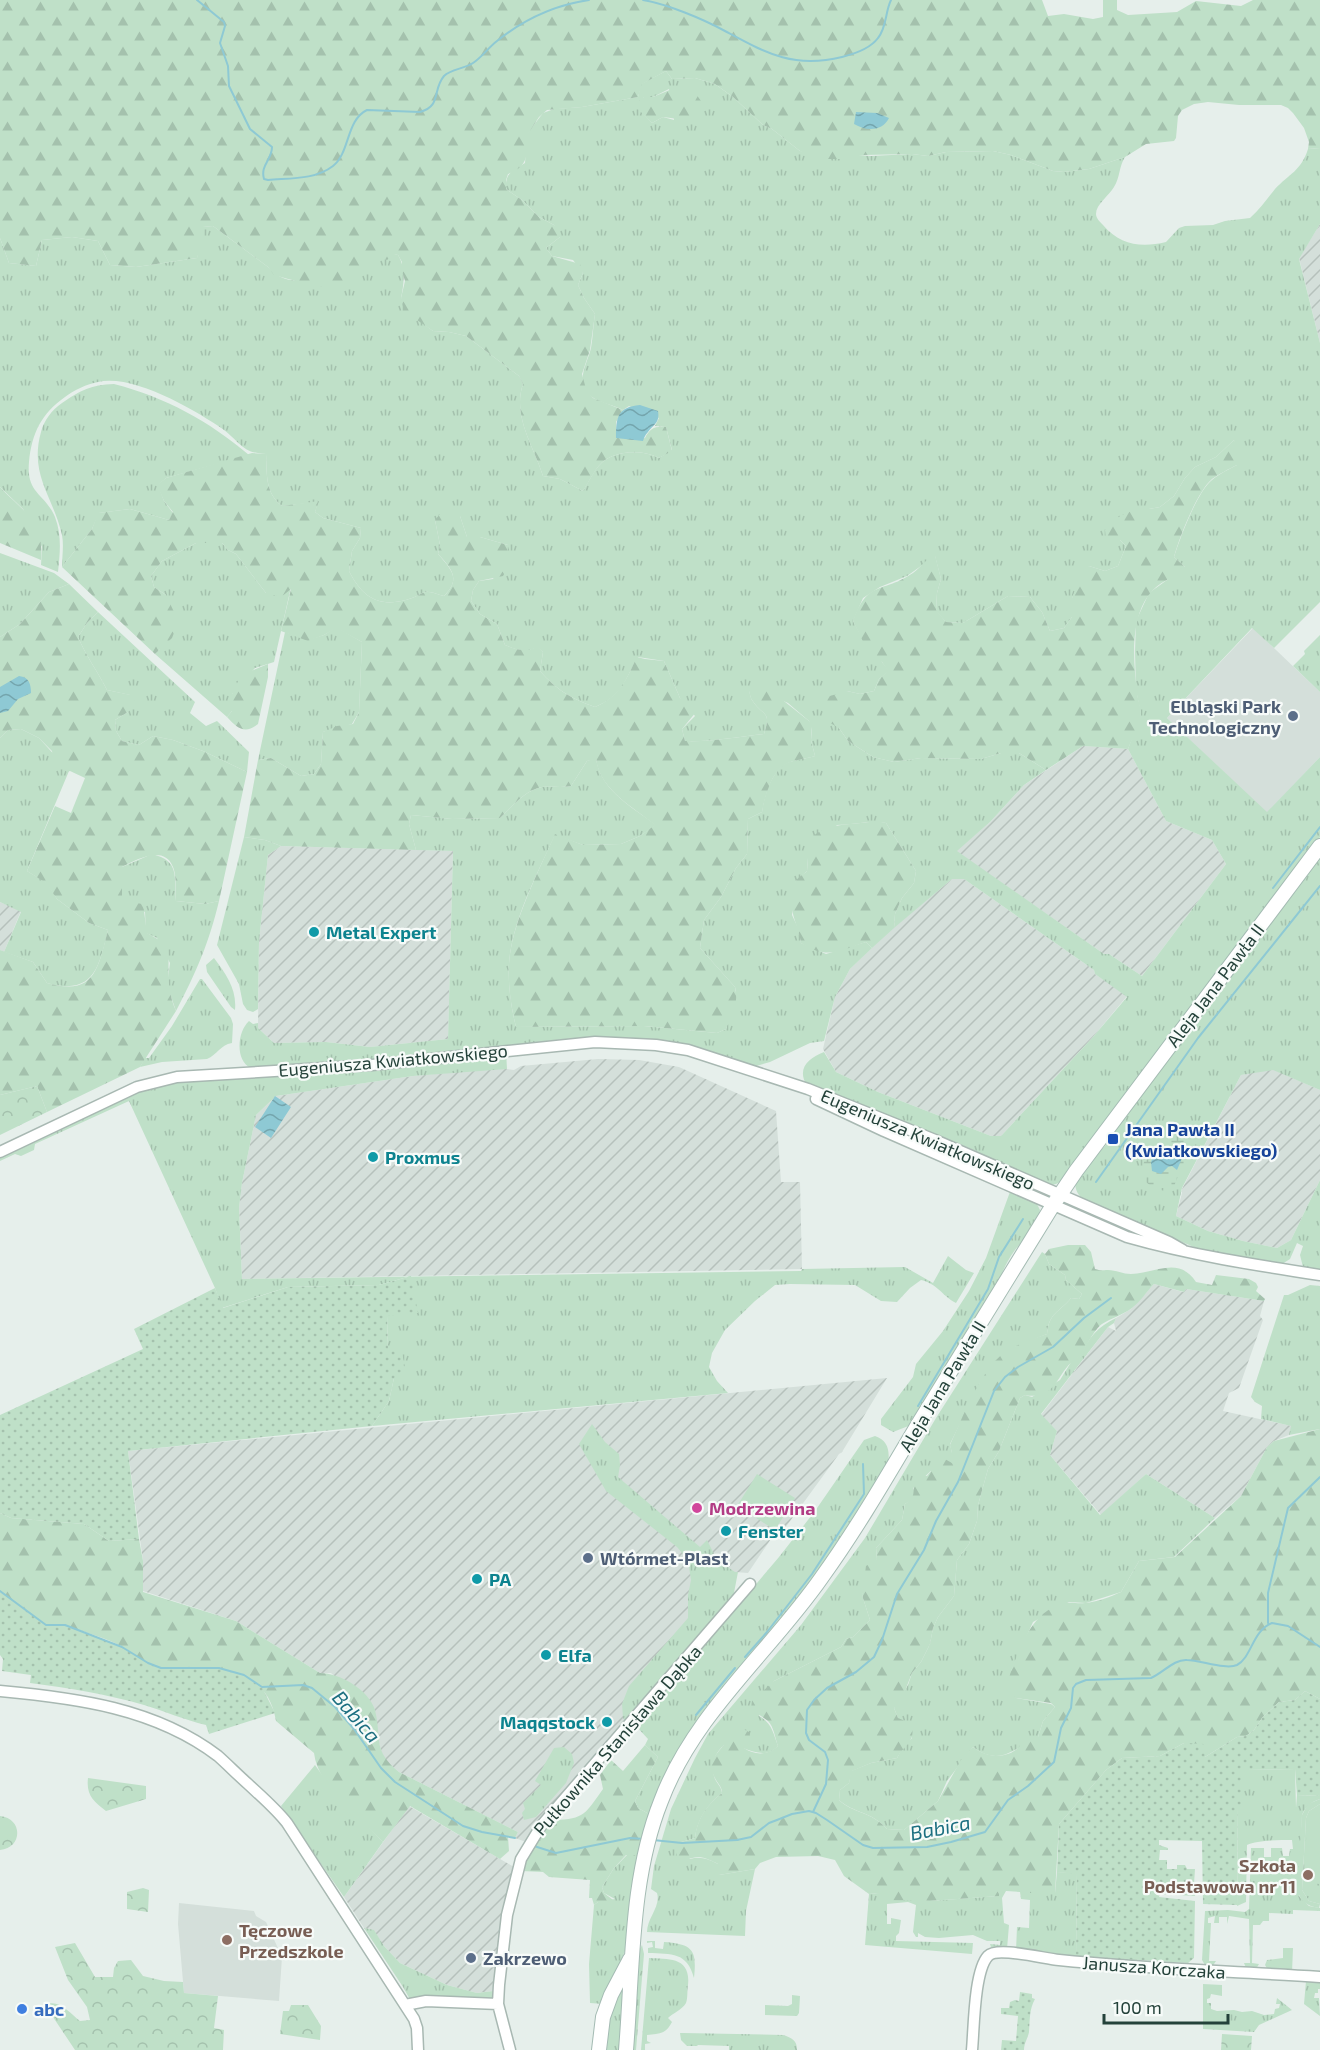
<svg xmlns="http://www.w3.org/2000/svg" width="1320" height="2050" viewBox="0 0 1320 2050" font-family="'Exo 2',sans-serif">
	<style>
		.built { fill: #d4dfda }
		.industrial { fill: url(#industrial-furrows) }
		.grass { fill: url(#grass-tufts); fill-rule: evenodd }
		.forest { fill: url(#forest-firs) }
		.wetland { fill: url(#wetland-marsh) }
		.park { fill: url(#park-crowns) }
		.garden { fill: url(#garden-dots) }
		.pitch { fill: #bfe0c8 }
		.water { fill: url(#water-waves) }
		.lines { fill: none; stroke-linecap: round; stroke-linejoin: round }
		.stream { stroke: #8ec9d4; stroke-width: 2 }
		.street-casing { stroke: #a8b8b2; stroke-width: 13 }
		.secondary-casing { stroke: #a4bbb3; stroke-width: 16 }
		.street { stroke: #fff; stroke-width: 10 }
		.secondary { stroke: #fff; stroke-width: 14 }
		.service-dot { fill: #5c6f8a; stroke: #f7fbf9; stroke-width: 2 }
		.culture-dot { fill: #0f9aa8; stroke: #f7fbf9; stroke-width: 2 }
		.transit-dot { fill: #1a4fb4; stroke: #f7fbf9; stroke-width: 2 }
		.hotel-dot { fill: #d1479c; stroke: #f7fbf9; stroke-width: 2 }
		.education-dot { fill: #8d6e63; stroke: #f7fbf9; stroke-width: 2 }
		.shop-dot { fill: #3f7fe0; stroke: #f7fbf9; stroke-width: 2 }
		.labels { text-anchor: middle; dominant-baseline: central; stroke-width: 4.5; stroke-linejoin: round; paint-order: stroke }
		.service-label { font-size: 18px; font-weight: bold; fill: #4e5e75; stroke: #f7fbf9; text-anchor: start }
		.culture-label { font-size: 18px; font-weight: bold; fill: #0d838f; stroke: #f7fbf9; text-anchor: start }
		.street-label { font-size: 18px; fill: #24423a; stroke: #f7fbf9 }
		.transit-label { font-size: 18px; font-weight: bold; fill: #164399; stroke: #f7fbf9; text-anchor: start }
		.hotel-label { font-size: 18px; font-weight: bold; fill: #b23c85; stroke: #f7fbf9; text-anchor: start }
		.education-label { font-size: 18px; font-weight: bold; fill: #785e54; stroke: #f7fbf9; text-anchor: end }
		.shop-label { font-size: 18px; font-weight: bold; fill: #366cbe; stroke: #f7fbf9; text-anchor: start }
		.water-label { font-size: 20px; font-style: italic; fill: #1c6f80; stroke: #f7fbf9 }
	</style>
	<defs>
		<pattern id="industrial-furrows" width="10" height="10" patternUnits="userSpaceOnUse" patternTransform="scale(1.5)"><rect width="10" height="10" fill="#d4dfda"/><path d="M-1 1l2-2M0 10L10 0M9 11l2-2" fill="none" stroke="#b6c1bc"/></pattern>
		<pattern id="grass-tufts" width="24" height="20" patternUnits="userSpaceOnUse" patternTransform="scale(1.5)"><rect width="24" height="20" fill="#bfe0c8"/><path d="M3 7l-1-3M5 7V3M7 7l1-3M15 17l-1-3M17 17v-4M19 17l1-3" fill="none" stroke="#a4c1ad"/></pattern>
		<pattern id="forest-firs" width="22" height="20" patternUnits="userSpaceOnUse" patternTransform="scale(1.5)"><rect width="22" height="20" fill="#bfe0c8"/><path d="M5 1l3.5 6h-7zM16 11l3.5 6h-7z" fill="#a4c1ad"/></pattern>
		<pattern id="wetland-marsh" width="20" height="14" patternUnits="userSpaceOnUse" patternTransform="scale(1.5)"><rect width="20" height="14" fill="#bfe0c8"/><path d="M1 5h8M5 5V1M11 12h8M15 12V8" fill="none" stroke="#a4c1ad"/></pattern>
		<pattern id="park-crowns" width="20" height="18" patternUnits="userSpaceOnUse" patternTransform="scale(1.5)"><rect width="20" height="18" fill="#bfe0c8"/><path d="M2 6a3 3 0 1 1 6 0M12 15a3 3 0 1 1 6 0" fill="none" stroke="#a4c1ad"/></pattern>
		<pattern id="garden-dots" width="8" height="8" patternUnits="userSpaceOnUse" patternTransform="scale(1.5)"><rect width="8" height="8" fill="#bfe0c8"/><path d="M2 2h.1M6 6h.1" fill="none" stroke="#a4c1ad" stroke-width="1.8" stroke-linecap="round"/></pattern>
		<pattern id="water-waves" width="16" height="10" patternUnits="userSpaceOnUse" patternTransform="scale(1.5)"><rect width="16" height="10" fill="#8ec9d4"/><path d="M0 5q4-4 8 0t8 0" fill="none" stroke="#74a5ad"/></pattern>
	</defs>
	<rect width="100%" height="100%" fill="#e6efeb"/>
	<path class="built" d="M 1253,628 L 1320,692 L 1320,757 L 1267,813 L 1167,718 Z
		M 179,1903 L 254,1911 L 256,1916 L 266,1922 L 282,1957 L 279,2001 L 184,1993 L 178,1924 Z"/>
	<path class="industrial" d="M 1320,224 L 1320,343 L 1299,258 Z
		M 1083,746 L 1128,749 L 1166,821 L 1212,840 L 1226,864 L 1142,976 L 1109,954 L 1104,954 L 956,851 L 990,822 L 1024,785 Z
		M 281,846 L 453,851 L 448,1039 L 370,1047 L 326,1042 L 274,1043 L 258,1028 L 259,942 L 268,855 Z
		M 952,879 L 964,879 L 1094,970 L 1095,974 L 1127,996 L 1093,1037 L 1001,1136 L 991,1136 L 878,1092 L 836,1072 L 823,1049 L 835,997 L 850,969 L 888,932 Z
		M 0,902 L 21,911 L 4,952 L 0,950 Z
		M 598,1059 L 639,1060 L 679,1067 L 776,1111 L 781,1182 L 800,1182 L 802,1269 L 242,1279 L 239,1208 L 242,1183 L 256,1115 L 276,1096 L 413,1076 L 500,1068 L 514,1070 L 521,1066 Z
		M 1272,1069 L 1320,1090 L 1320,1180 L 1291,1240 L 1277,1248 L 1243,1241 L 1208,1231 L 1176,1216 L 1182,1193 L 1182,1189 L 1241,1075 Z
		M 1154,1284 L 1183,1292 L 1186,1289 L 1264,1301 L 1260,1316 L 1263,1320 L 1239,1388 L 1229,1393 L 1223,1411 L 1292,1426 L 1289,1435 L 1274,1441 L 1267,1447 L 1241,1496 L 1215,1518 L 1146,1474 L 1101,1515 L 1050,1455 L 1057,1431 L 1041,1415 L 1108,1327 L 1116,1331 L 1114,1323 L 1116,1318 L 1131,1309 Z
		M 887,1378 L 842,1452 L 839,1454 L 777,1539 L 773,1536 L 748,1573 L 735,1572 L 627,1722 L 526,1842 L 515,1838 L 518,1832 L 399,1772 L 389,1764 L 382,1754 L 378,1740 L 375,1713 L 331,1673 L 320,1673 L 236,1621 L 143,1591 L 143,1561 L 128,1451 Z
		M 409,1806 L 514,1867 L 502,1923 L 493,1991 L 477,1993 L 447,1985 L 400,1963 L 384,1946 L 374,1931 L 364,1928 L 344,1897 Z"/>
	<path class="grass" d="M 666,71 L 672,79 L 695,78 L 715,84 L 733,97 L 763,125 L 772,129 L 800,151 L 871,156 L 912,154 L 928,156 L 946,152 L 993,151 L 1011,155 L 1053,171 L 1064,172 L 1089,169 L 1125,157 C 1119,166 1120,178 1114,187 C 1109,196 1096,204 1096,214 C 1096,218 1100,222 1103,225 C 1120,245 1141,248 1166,242 L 1179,228 L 1185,226 L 1213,225 L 1225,221 L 1250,218 C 1260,209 1267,199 1275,189 C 1289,174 1301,171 1308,149 L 1320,148 L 1320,224 L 1299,259 L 1320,343 L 1320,602 L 1274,648 L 1252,628 L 1167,718 L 1267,812 L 1320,757 L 1320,837 L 1063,1179 C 1058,1184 1053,1186 1046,1185 C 1039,1183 1031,1178 1024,1175 C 996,1163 970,1144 939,1138 L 807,1086 C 796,1068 809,1058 824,1052 L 836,1072 L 878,1092 L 991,1136 L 1001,1136 L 1093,1037 L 1127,997 L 1095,974 L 1094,970 L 964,879 L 952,879 L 894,928 L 895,914 L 902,898 L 914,883 L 916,871 L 886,823 C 870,820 853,825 837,825 L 808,858 L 807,871 L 796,881 L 792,915 L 799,930 L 801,943 L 826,954 L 866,942 L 872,948 L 850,969 L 835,997 L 824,1041 L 810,1043 L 770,1062 L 753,1067 L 705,1049 L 674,1042 L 622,1037 L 576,1038 L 371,1060 L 251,1068 C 235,1061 237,1032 249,1021 L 253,1024 L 258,1023 L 258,1028 L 274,1043 L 326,1042 L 370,1047 L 448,1039 L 453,851 L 416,850 L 409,824 L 411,815 L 452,819 L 500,818 C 512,807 525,790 542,787 C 551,786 561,788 571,786 L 587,761 L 596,758 C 600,790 632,807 656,825 L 640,836 L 621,844 L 583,845 L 555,835 C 539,870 518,910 511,948 C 506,973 510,1003 516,1027 L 644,1026 L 717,1033 L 726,1029 L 736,991 L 735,987 L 700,948 L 704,920 L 721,897 L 736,868 L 747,854 L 748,819 L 762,812 C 764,797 770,776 783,765 C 790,760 806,759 815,756 L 811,740 L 812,729 L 809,721 L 788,703 L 749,686 C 749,690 750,697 752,700 C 763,717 772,710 764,734 C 737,737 711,742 685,741 L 682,729 L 695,716 L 680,698 L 664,661 L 638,657 C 624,681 623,695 595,707 C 570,698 557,690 540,671 L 543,652 L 538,647 C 526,653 517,650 505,645 L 497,624 L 480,614 L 471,601 L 473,590 L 479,581 L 493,579 L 508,545 L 480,537 L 467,537 L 460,516 L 435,520 L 440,545 L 438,554 C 452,570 461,579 444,596 C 439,595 430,591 425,592 C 421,593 416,597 412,598 C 381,609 363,599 349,571 L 352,551 L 360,538 L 361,528 L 323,518 L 315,512 L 318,502 L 282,506 C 265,493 267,474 266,454 C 242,453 241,443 224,430 C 195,410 134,374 98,382 C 87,384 74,390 65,397 C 41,414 32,433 29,462 C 26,494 45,493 55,517 C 62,535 60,553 58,572 L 41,565 L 42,547 L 23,509 L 0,487 L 0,238 L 9,263 L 36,266 L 42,240 L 72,237 L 98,241 L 110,265 L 136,267 L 197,258 L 202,227 L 213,226 L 268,267 C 298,302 346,258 380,251 C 385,250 393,254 398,255 C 406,268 404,284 401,298 L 425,325 L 433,331 L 449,332 L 466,336 L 519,376 L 523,384 C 512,416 534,447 543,476 L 560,479 L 583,491 C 589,481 596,466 605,460 C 620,450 644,450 659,458 L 672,450 L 666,427 L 655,426 L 659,418 L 629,406 L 623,410 C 614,405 600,403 592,397 C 574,381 587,365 591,348 C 593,337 593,325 595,314 L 584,298 L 578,285 L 583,273 L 573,260 L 552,256 L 546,248 L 560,237 L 554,225 L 539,217 L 522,200 L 506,189 C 505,172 513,171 525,163 L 527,134 L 543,113 L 554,109 L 582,107 L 638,97 L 641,84 ZM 669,89 L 674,120 L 663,117 L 652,123 L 638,108 L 644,97 L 653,97 ZM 1234,440 L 1237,465 C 1229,469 1219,474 1212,480 C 1197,492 1180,538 1174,557 L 1185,567 L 1149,593 L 1136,621 L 1135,652 L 1136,690 L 1141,714 L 1128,749 L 1166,821 L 1212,840 L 1226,864 L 1142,976 L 1109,954 L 1104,954 L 957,851 L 990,822 L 1024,785 L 1046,770 L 1019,753 L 1001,753 L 981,759 L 921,758 L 894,762 L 873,757 L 848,741 L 839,728 L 847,691 L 860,694 L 874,691 L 879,679 L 889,671 L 860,634 L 853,621 L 863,598 L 880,587 L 907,576 L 935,556 L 941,579 L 937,593 L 936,611 L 946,622 L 963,623 L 1008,596 L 1030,597 L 1042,612 L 1050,631 L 1064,628 L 1072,617 L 1072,598 L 1089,566 L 1105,571 L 1118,566 L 1126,546 L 1120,540 L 1149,509 L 1160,507 L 1174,496 L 1185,478 L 1195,467 L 1216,457 Z
		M 114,384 C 165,397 209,421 249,455 L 166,478 L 158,485 L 164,501 L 173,513 L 169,520 L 130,509 L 99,513 L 92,529 L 62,567 C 62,557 64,545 62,535 C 53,496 29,475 41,432 C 44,420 52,410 62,403 C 81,390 91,385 114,384 Z
		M 196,543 L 222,543 L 228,550 L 236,554 L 266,593 L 291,587 L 274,662 L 255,668 L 232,694 L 232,711 L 227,717 L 155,654 L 160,649 L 166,595 L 154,587 L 151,576 L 162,561 Z
		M 0,553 L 54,573 L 69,584 L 49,592 L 20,624 L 0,637 Z
		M 98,612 L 195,702 L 190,713 L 206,726 L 217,721 L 249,752 L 247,772 L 203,751 L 173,740 L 153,736 L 139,745 L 122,741 L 116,731 L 115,720 L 128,712 L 130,695 L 107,690 C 98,672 86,656 78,637 L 87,623 Z
		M 336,627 L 362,642 L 359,712 L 352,724 L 323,732 L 321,764 L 314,774 L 301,776 L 271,758 L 258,760 L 285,632 L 308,640 L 324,635 Z
		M 1320,635 L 1320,692 L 1293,666 L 1305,654 L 1304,651 Z
		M 21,729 L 39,738 L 69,771 L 27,871 L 47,883 L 57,899 L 89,923 L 108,930 C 99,967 94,996 47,983 L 33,962 L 4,952 L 21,912 L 0,902 L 0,738 L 8,730 Z
		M 244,837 L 265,840 L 281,846 L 268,855 L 259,942 L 258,1009 L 253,1012 L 247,1010 L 243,1004 L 239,984 L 217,945 Z
		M 1320,853 L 1320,1090 L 1273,1070 L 1241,1075 L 1182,1188 L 1176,1216 L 1208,1231 L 1243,1241 L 1277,1248 L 1291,1240 L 1320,1180 L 1320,1271 L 1303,1267 L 1300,1255 L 1303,1246 L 1297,1243 L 1290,1259 L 1282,1264 L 1201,1250 L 1083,1200 C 1077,1193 1073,1187 1077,1178 C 1082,1166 1096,1156 1105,1146 C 1113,1136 1120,1125 1125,1113 Z
		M 152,854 C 180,861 174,876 176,901 L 205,904 L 219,901 C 209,943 196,973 176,1011 L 167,985 L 170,963 L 157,938 L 146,933 L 145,912 L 122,902 L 122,867 Z
		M 214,958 C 226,974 237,989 235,1010 L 231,1007 L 207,972 L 206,965 Z
		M 200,979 L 202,979 L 231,1018 L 233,1024 L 232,1043 C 220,1045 217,1055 207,1059 L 162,1062 L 140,1067 L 145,1058 L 149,1058 L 172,1026 Z
		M 506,1051 L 507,1069 L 413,1076 L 276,1096 L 256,1115 L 242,1183 L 239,1208 L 242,1279 L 801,1271 L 802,1269 L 905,1267 L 933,1283 L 948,1256 L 966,1270 L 974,1273 L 956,1303 C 941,1295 938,1284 921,1280 L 910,1288 L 897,1302 L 881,1301 L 855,1285 L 790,1284 L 775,1285 L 755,1301 L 725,1330 L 712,1353 L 709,1367 L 717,1381 L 728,1393 L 372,1426 L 389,1401 L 394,1378 L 388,1349 L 387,1316 L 411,1276 L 379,1285 L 288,1287 L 222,1308 L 215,1288 L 129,1101 L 35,1144 L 34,1150 L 21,1156 L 15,1154 L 0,1161 L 0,1152 L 156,1081 Z
		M 1011,1189 L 1035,1200 L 1040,1210 C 1037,1227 1025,1237 1015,1250 C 1006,1262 1001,1275 996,1289 L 911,1425 L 893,1432 L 881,1425 L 881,1419 L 913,1377 L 916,1364 L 943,1331 L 969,1291 L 986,1258 Z
		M 1042,1252 L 1045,1254 L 1049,1264 L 1065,1275 L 1066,1280 L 1082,1294 L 1079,1299 L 1071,1298 C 1059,1313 1049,1312 1047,1334 L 1015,1347 L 980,1383 L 950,1444 L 952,1453 L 952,1463 L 938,1464 L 913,1488 L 915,1493 L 912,1500 L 905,1504 L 902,1520 L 876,1548 L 877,1559 L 862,1595 L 870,1620 L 853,1637 L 846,1639 L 841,1647 L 774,1681 L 759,1716 C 772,1723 773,1733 778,1746 C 768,1757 756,1753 743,1748 C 737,1746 730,1746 724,1745 C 714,1754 710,1766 715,1779 C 718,1785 721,1786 722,1793 C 708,1804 697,1819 695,1838 L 678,1843 L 690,1859 C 700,1856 709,1859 718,1864 L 719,1875 L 755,1869 L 746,1911 L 745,1936 L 647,1932 C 647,1918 661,1907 657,1893 L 651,1889 L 654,1866 L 671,1809 L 695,1758 L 708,1734 L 801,1625 L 865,1538 L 936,1418 Z
		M 1310,1285 L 1320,1286 L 1320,1429 L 1289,1435 L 1291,1426 L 1261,1419 L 1262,1406 L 1255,1402 L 1251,1397 L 1284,1295 L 1288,1295 Z
		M 1116,1318 L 1114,1323 L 1108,1327 L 1041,1414 L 1057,1431 L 1050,1455 L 1100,1515 L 1146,1474 L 1215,1518 L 1174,1557 L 1139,1561 L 1121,1592 L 1086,1603 L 1069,1602 L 1033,1622 L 1011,1671 L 1016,1698 L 1051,1704 L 1055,1707 L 1043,1721 L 1038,1737 C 1013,1749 1000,1767 973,1747 L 947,1781 L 938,1801 L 904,1830 L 887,1829 C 873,1812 853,1813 839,1800 L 840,1790 L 849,1783 L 851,1771 L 871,1763 L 897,1758 L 903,1747 L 912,1738 L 898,1718 L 894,1708 L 908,1685 L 912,1673 L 921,1662 L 930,1644 L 933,1628 L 938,1617 L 954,1596 L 957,1560 L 969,1544 L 977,1521 L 978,1505 L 988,1469 L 999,1451 L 1020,1398 L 1025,1395 L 1032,1397 L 1060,1380 L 1073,1359 L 1081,1356 C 1088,1337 1099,1326 1116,1318 Z
		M 592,1424 L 605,1442 L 619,1454 L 620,1465 L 618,1477 L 700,1547 L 707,1540 L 717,1560 L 735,1572 L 738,1572 L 733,1598 L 627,1722 L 623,1718 L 622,1704 L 629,1686 L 688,1618 L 688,1595 L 691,1580 L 688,1560 L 677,1547 L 606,1491 L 579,1444 Z
		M 875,1436 C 888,1440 890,1451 888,1463 L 832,1554 L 677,1753 L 664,1778 L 649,1814 L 638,1808 L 635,1801 L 658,1757 L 645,1745 L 648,1739 L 636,1726 L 779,1557 L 815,1511 L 864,1440 Z
		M 564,1747 L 572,1754 L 574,1763 L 566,1783 L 536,1817 L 524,1820 L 522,1813 L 525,1809 L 523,1803 L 541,1785 L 535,1781 L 554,1748 Z
		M 315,1765 L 337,1796 L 383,1842 L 344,1897 L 281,1806 Z
		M 1241,1767 L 1247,1767 L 1248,1770 L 1295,1769 L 1296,1808 L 1297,1795 L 1320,1796 L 1320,1799 C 1311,1802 1306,1806 1302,1815 L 1299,1896 L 1309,1906 L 1320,1908 L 1320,1911 L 1293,1910 L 1293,1914 L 1269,1913 L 1269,1921 L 1263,1921 L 1260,1925 L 1253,1925 L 1252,1963 L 1259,1964 L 1256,1969 L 1246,1968 L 1244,1963 L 1250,1963 L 1249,1919 L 1229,1916 L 1227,1924 L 1227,1917 L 1219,1917 L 1219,1923 L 1214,1923 L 1215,1916 L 1208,1918 L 1208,1923 L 1211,1923 L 1209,1961 L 1216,1961 L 1212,1967 L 1205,1965 L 1202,1960 L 1205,1911 L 1228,1910 L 1245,1912 L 1249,1909 L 1251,1848 L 1264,1848 L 1264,1857 L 1271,1857 L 1271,1848 L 1282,1848 L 1283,1856 L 1289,1856 L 1290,1849 L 1293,1849 L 1292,1840 C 1280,1840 1257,1840 1247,1845 L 1246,1902 L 1237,1906 L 1238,1807 L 1241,1806 Z
		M 1320,1804 L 1320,1904 L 1309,1901 L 1302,1890 L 1306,1818 L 1309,1811 Z
		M 627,1855 L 637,1855 L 627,1946 L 603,2004 L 590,2003 L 589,1964 L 594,1905 L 598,1902 L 615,1899 L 604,1893 L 602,1887 L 614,1868 Z
		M 1057,1872 L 1077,1873 L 1076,1955 L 1137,1959 L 1137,1962 L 1016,1951 L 1017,1927 L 1029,1928 L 1030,1900 L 1021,1899 L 1020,1892 L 1006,1891 L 1002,1898 L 1004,1923 L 1009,1925 L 1007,1949 L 991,1947 L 990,1944 L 1000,1945 L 1000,1941 L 987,1941 L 973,1935 L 939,1938 L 925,1937 L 918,1933 L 918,1937 L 916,1937 L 913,1932 L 916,1905 L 908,1902 L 887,1904 L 887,1924 L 891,1924 L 891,1918 L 901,1920 L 899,1933 L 896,1936 L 896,1941 L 973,1943 L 972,1954 L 865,1945 L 869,1894 L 878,1893 L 930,1901 L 998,1896 L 998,1889 L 1030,1889 L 1030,1893 L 1055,1893 Z
		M 364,1928 L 374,1930 L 384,1946 L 400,1963 L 447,1985 L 477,1993 L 493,1991 L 494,2004 L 412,2003 L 403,1987 Z
		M 647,1941 L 655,1941 L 655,1948 L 663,1949 L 664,1942 C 693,1944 697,1950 694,1978 C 687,1952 672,1954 648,1953 L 648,1948 L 653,1947 L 652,1942 L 647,1943 Z
		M 642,1945 L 644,1954 L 636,2050 L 631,2050 L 638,1953 Z
		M 1283,1948 L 1293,1948 L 1292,1973 L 1268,1970 L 1265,1965 L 1267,1960 L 1283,1958 Z
		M 649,1958 C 669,1959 691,1957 688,1985 C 687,1990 688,1998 686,2003 C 682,2010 673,2013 668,2018 L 672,2022 C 666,2034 659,2034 647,2035 L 647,2041 L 651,2043 L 645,2044 L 645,2050 L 641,2050 Z
		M 629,1965 L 621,2050 L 607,2050 L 608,2022 Z
		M 1306,1981 L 1320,1981 L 1320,1989 L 1318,1989 L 1318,1993 L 1315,1993 L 1314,1998 L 1319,1998 L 1320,2016 L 1304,2004 Z
		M 1203,1984 L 1222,1985 L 1222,1996 L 1211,1994 L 1210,1998 L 1207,1999 L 1207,2003 L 1211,2003 L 1211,2009 L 1217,2011 L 1234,2010 L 1242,2012 L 1252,2011 L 1264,2015 L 1274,2014 L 1275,2009 L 1279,2008 L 1280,2004 L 1276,2004 L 1277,1998 L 1292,2010 L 1259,2025 L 1254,2032 L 1203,2029 Z
		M 792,1995 L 800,1996 L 799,2013 L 797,2016 L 765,2015 L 765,2005 L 788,2006 L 792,2004 Z
		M 683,2033 L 783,2035 C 792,2038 797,2040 797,2050 L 729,2050 L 729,2046 L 698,2045 L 697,2046 L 687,2046 L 681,2040 L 680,2033 Z"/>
	<path class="forest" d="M 0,0 L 1042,0 L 1048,16 L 1064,14 L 1093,19 L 1103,17 L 1103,0 L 1117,0 L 1117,10 L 1128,15 L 1177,12 L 1196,1 L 1241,6 L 1253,0 L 1320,0 L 1320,148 L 1308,149 L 1309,142 L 1304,128 L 1293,113 L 1288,108 L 1281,105 L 1239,105 L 1208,102 L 1194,104 L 1182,110 L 1178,116 L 1176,138 L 1174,141 L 1146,144 L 1125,157 L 1089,169 L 1064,172 L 1053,171 L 1011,155 L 993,151 L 946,152 L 928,156 L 912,154 L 864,155 L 840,159 L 820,159 L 800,151 L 772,129 L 763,125 L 733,97 L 715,84 L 695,78 L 672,79 L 666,71 L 642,84 L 638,97 L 582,107 L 547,110 L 539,117 L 528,134 L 535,141 L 536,148 L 527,152 C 525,165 520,169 508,174 L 506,180 L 506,189 L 522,200 L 539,217 L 554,225 L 560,230 L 560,237 L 546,248 L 552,256 L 580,264 L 583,273 L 578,285 L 584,298 L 595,314 L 590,350 L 582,374 L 586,389 L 593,398 L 623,410 L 616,422 L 616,437 L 636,440 L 645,438 C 650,428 655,426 666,427 L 672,451 L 659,458 C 644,450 620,450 605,460 C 596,466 589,482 583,491 L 560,479 L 543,476 C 534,447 512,416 523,384 L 519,376 L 466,336 L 449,332 L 433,331 L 404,311 L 401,298 L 405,281 L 402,271 L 402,262 L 398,255 L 393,254 L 387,260 L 380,257 L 381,253 L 354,282 L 340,286 L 322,287 L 288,279 L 274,275 L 268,267 L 213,226 L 203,227 L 204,235 L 197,258 L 136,267 L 110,265 L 98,241 L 72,237 L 42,240 L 36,266 L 9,263 L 0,238 Z
		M 679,86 L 691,87 L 701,101 L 700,106 L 686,120 L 663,117 L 652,123 L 637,108 L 639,101 L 644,97 L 653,97 Z
		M 1234,440 L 1239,452 L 1237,465 C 1229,469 1219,474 1212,479 C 1197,492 1179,538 1174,557 L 1185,567 L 1188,574 C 1129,581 1131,645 1137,691 C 1137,698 1141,707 1141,714 C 1140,725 1132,739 1128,749 L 1083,746 L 1046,770 L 1019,753 L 1001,753 L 981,759 L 921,758 L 894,762 L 873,757 L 848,741 L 839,728 L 825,720 L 822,709 L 823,698 L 847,691 L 860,694 L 874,691 L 879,679 L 888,671 L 882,662 L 871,658 L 853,621 C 868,579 882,594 913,573 C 921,567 926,559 935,555 L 941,579 L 937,593 L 936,610 L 946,622 L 963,623 L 1008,596 L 1030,597 L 1042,612 L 1050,631 L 1064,628 L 1072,617 L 1072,598 L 1083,569 L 1089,566 L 1105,571 L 1118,566 L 1126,546 L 1120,540 L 1106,540 L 1105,530 L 1109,523 L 1122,515 L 1141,507 L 1149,509 L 1160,507 L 1174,496 L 1185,478 L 1195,467 L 1216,457 Z
		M 252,453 L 266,454 C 267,474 265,493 282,506 L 319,501 L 315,512 L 323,518 L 361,528 L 360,538 L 352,551 L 349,571 C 363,599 381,609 412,598 C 416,597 421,593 425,592 C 430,591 439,595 444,596 C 461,579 452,569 438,554 L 440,545 L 435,520 L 440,514 L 451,510 L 460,516 L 467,537 L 480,537 L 508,545 L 507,569 L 503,576 L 479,581 L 473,590 L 471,601 L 480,614 L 497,624 L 505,645 C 517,650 526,653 538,646 L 543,652 L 540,671 C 557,690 570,698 595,707 C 620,696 626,680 637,657 L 645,659 L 664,661 L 680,698 L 701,706 L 682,729 L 685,741 C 711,742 737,737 764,734 C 772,710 763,717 752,700 C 750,697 749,690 748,686 L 765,686 L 809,721 L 812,725 L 811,740 L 815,756 C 806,759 790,760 783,766 C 770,776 765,797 762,812 L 748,819 L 747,854 L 736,868 L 721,897 L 704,920 L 700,948 L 735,987 C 739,1004 732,1013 726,1029 L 717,1033 L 644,1026 L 516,1027 C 510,1003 506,973 511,948 C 518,911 540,868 555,834 L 583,845 L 621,844 L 640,836 L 655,825 C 632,806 600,790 596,759 L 587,761 L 571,786 C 561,788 551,786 542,787 C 525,790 512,807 500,818 L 452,819 L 411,815 L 409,824 L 416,850 L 281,846 L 265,840 L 244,837 L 258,760 L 271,758 L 301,776 L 314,774 L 321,764 L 323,732 L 337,726 L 353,724 L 359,712 L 362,642 L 336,628 L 324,635 L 308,641 L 281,631 L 291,589 L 281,597 L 266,593 L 236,554 L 228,550 L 222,543 L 196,543 L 162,561 L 151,576 L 154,587 L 166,595 L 174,612 L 177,625 L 172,638 L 155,654 L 62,567 L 92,529 L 98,513 L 130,509 L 169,520 L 173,512 L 164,501 L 157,485 L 166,478 Z
		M 0,487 C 25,514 44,519 41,560 L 0,543 Z
		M 69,584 L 98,612 L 87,623 L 78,637 C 86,656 98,672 107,690 L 131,695 L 135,702 L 128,712 L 115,720 L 116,731 L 122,741 L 139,745 L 153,736 L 173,740 L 203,751 L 247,772 L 219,901 L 205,904 L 176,901 C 175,891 177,877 173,867 C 164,844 136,860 122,867 L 122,901 L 143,904 L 147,933 L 168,945 C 170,971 165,985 176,1011 L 140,1067 L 47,1112 L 37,1086 L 0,1095 L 0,950 L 33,962 L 47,983 C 95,997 98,968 108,930 L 89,923 L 57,899 L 46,883 L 27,871 L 55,806 L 71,813 L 85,778 L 70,771 L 67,772 L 53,761 L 52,751 L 39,738 L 21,729 L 8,730 L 0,738 L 0,637 L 20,624 L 49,592 Z
		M 268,664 L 268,677 L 258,724 C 245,735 237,728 227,717 L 232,711 L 232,694 L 241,675 Z
		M 876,821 L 886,823 L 916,871 L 914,883 L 902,898 L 895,914 L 894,928 L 872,948 L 866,942 C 838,951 828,960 801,943 C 798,923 783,901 796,881 C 798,877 804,874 807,871 L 808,858 L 805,850 C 815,820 850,826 876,821 Z
		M 1068,1245 L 1085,1245 L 1091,1252 L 1095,1269 C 1101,1271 1102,1270 1108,1270 C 1116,1270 1123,1274 1131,1274 C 1156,1273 1179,1256 1196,1282 L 1212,1285 L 1216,1275 L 1249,1279 L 1256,1283 L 1258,1287 L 1256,1291 L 1265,1299 L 1264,1301 L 1186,1289 L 1184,1292 L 1154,1284 C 1146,1292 1141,1301 1132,1308 C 1123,1315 1111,1318 1102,1324 C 1095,1329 1084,1348 1082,1356 C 1057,1364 1060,1402 1025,1395 L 1020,1398 L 999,1451 L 988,1469 L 978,1505 L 977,1521 L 969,1544 L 957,1560 L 954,1596 L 938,1617 L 933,1628 L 930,1644 L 921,1662 L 912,1673 L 901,1701 L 894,1708 L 898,1718 L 910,1723 C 918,1740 905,1744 897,1758 L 871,1763 L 852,1771 L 849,1783 L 840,1790 L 839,1800 C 852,1813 873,1812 887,1829 L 904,1830 L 938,1801 L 961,1760 L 973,1747 C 990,1761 1018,1759 1025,1736 L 1038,1737 L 1043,1721 L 1055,1707 L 1051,1703 L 1016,1698 C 1007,1691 1008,1678 1012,1668 C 1023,1641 1034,1609 1066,1603 C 1072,1602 1078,1604 1085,1603 C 1097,1602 1110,1597 1121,1592 L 1139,1561 L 1175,1557 L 1241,1496 L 1267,1447 L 1274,1441 L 1320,1429 L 1320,1699 L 1305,1691 L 1295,1700 L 1279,1702 L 1262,1718 L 1254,1730 L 1246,1736 L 1237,1737 L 1205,1757 L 1184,1743 L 1160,1756 L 1122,1758 L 1106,1770 L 1059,1824 L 1055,1893 L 1030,1893 L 1030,1889 L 999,1889 L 999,1896 L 930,1901 L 885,1900 L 878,1893 L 869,1894 L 844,1876 L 835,1860 L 818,1856 L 776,1857 L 760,1863 L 755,1869 L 719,1875 L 715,1872 L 718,1864 C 712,1861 705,1857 698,1857 C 690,1858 685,1861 677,1857 L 676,1852 L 678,1843 L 695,1838 C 697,1818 707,1805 722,1793 C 722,1787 719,1785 716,1780 C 707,1764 713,1758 723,1746 C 729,1739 729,1731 737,1726 L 749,1732 L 752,1744 L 744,1748 C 756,1756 768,1755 778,1746 C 775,1738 774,1727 768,1721 C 762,1716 756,1714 751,1708 L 752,1701 L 774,1681 L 841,1647 L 846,1639 L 853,1637 L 870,1620 L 862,1595 L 866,1566 L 877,1559 L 876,1548 L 902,1520 L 905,1504 C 917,1497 913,1490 913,1477 L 918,1474 L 927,1476 L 931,1471 L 929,1466 L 934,1463 L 938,1464 L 943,1458 L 952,1463 L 952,1453 L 950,1445 C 962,1419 981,1369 1004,1353 C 1017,1344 1032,1339 1047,1334 C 1049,1312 1059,1313 1071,1298 L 1079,1299 L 1082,1294 L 1066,1280 L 1065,1275 L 1049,1264 L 1045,1254 L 1049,1249 Z
		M 0,1513 L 11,1518 L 84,1524 L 109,1541 L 139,1539 L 143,1561 L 143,1592 L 236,1621 L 320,1673 C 340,1673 369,1690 375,1710 C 382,1739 372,1750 399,1772 L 518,1832 L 515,1838 L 508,1837 L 509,1851 L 500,1859 L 410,1806 L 383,1842 C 359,1818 318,1787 314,1753 L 276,1721 C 268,1673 229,1667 188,1667 C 179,1667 168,1669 160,1668 C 146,1665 135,1654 123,1647 C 106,1638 85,1632 67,1626 C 58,1623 49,1627 40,1622 L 0,1591 Z
		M 645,1745 L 658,1757 L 635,1801 L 638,1808 L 649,1814 L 637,1855 L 626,1855 L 614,1868 L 602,1887 L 604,1893 L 617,1903 L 598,1902 L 594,1905 L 592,1898 L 589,1898 L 590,1880 L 549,1877 L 543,1872 L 521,1871 L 539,1837 L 554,1820 C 585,1819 585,1814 603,1789 L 600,1775 L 611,1760 L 623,1771 Z"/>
	<path class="wetland" d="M 1193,1125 L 1198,1126 C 1198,1144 1189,1157 1180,1173 C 1176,1179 1175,1185 1172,1191 C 1161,1192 1150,1187 1143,1179 C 1139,1149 1165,1128 1193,1125 Z"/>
	<path class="park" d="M 37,1086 L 47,1112 L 0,1135 L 0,1095 Z
		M 88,1778 L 146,1786 L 146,1799 L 106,1811 C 93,1801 86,1795 88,1778 Z
		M 0,1816 C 23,1818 23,1848 0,1850 Z
		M 143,1888 L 149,1890 L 148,1912 L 127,1909 L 127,1892 Z
		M 75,1943 L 95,1977 L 113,1977 L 114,1968 L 118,1961 L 131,1960 L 143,1976 L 164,1981 L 183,1982 L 184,1993 L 218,1996 L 214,2028 L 224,2030 L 223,2050 L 75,2050 L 45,2005 C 58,1998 70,2013 80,2021 L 90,2020 L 87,2007 L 68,1980 L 55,1947 Z
		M 291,2005 L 308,2005 L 321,2026 L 320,2040 L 280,2034 L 283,2011 L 289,2011 Z
		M 1222,2034 L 1252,2036 L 1251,2050 L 1221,2050 Z"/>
	<path class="garden" d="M 411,1276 L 418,1313 L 387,1316 L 388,1349 L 402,1353 L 406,1372 L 394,1378 L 389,1401 L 372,1426 L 128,1451 L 139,1539 L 109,1541 L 84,1524 L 11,1518 L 0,1513 L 0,1415 L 143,1349 L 134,1329 L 215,1288 L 223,1308 L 288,1287 L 379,1285 Z
		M 0,1591 L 46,1625 L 65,1625 L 122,1647 L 148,1663 L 161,1668 L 219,1668 L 244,1675 L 262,1687 L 275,1713 L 209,1734 L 206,1725 C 184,1720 165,1711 144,1705 C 106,1694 69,1688 30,1683 L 31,1675 L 2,1671 L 3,1659 L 0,1655 Z
		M 1305,1691 L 1320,1699 L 1320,1796 L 1297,1795 L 1295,1769 L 1247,1770 L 1247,1767 L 1241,1767 L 1241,1807 L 1238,1807 L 1237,1905 L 1203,1904 L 1202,1841 L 1159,1840 L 1159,1845 L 1168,1848 L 1168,1850 L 1160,1850 L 1159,1860 L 1167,1860 L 1167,1869 L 1177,1869 L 1177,1865 L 1185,1865 L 1187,1869 L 1195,1869 L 1194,1884 L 1186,1884 L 1186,1891 L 1194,1892 L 1195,1896 L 1160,1894 L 1159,1897 L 1195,1901 L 1194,1958 L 1188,1963 L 1076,1956 L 1077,1874 L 1057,1872 L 1059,1824 L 1106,1770 L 1122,1758 L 1160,1756 L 1184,1743 L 1204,1744 L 1205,1757 L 1237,1737 L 1246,1736 L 1254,1730 L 1262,1718 L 1279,1702 L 1295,1700 Z
		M 1020,1992 L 1032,1994 L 1032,1998 L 1035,1999 C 1029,2010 1030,2020 1029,2032 C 1028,2038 1024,2043 1024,2050 L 1001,2050 L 1002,2040 L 1016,2041 L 1018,2016 L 1001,2014 L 1001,2008 L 1009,2008 L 1010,2002 L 1015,2000 L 1019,2001 Z"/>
	<path class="pitch" d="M 757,1474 L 795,1498 L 775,1530 L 737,1506 Z
		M 1320,1799 L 1320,1804 L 1309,1811 L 1306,1818 L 1302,1890 L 1309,1901 L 1320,1904 L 1319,1908 C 1306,1906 1298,1900 1297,1886 L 1302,1815 L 1308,1804 Z
		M 1307,1819 L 1320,1819 L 1320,1884 L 1304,1883 Z"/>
	<path class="water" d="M 856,112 L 877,113 L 889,118 C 882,132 866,131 854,124 Z
		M 640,405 L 658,411 C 660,423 654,424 648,432 C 645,435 644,438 643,441 L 616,438 C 616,418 617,407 640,405 Z
		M 19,676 C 29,677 31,684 31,693 L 18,699 L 8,711 L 0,713 L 0,687 Z
		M 275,1096 L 291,1107 L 271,1138 L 255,1127 Z
		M 1179,1149 L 1186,1149 L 1177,1170 L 1172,1166 L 1168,1167 L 1161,1174 L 1152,1171 L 1151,1162 L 1154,1155 L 1160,1150 L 1170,1150 L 1171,1157 L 1174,1157 Z"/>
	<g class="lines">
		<path class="stream" d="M 197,0 L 224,22 L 225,26 L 220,43 L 228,66 L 229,86 L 250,129 L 272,147 C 272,160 260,165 264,179 L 268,180 C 289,178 315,180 333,166 C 350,153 346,120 367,110 L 420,112 C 442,106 432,90 444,76 C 451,69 464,69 473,63 C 482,57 488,48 497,41 C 523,20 555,5 589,0
			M 643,0 C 667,4 703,19 725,31 C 766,53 793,69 842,57 C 854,54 870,49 878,38 C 887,27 885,12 891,0
			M 1273,888 L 1320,827
			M 1096,1182 L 1198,1038 L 1320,886
			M 918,1406 L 988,1289 L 999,1257 L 1023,1219
			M 0,1591 L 46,1625 L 65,1625 L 122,1647 L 148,1663 L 161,1668 L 219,1668 L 244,1675 L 262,1687 L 303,1685 L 312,1688 L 335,1707 L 354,1729 L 381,1768 L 395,1782 L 463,1826 L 482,1832 L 515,1838
			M 1268,1623 L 1268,1593 L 1288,1508 L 1320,1477
			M 745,1657 L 767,1632 L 812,1574 L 864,1494 L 863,1464
			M 696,1715 L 735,1668
			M 813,1812 L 826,1784 L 828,1760 L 825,1752 L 809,1740 L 806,1733 L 807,1710 L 814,1700 L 827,1688 L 856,1672 L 874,1657 L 882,1640 L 897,1594 L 924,1550 L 936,1521 L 958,1482 L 994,1391 L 1005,1377 L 1018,1367 L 1053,1347 L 1084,1318 L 1111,1298
			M 653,1840 L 682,1843 L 737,1840 L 751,1837 L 769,1823 L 777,1820 L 792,1814 L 809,1811 L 816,1813 L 827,1820 L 863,1845 L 873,1848 L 927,1847 L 951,1842 L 985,1832 L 1008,1800 L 1028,1786 L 1054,1762 L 1061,1728 L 1071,1708 L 1073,1688 L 1076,1684 L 1086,1680 L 1151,1678 C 1163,1673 1174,1659 1187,1660 C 1200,1660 1226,1670 1237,1665 C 1252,1657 1252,1631 1272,1623 L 1288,1626 L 1320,1647
			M 534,1846 L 556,1853 L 630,1838 L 644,1839"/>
		<defs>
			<path id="street" d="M 816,1099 L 884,1131 L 1127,1237 C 1190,1255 1255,1265 1320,1275
				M 0,1152 L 137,1087 L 177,1077 L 372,1065 L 595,1042 L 656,1045 L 688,1050 L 808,1089 L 935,1140 L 1169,1242 L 1183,1250
				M 0,1691 C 76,1698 155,1708 218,1756 C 228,1765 238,1775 248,1784 C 262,1797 276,1809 287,1823 L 414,2019 L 417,2028 L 418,2050
				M 405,2005 L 426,2001 L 498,2004
				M 510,2050 L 498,2004 L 499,1985 L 507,1915 L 521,1859 L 541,1826 L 750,1584
				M 972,2050 C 974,2029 974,1971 988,1956 C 997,1946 1045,1959 1059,1960 C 1146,1969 1233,1971 1320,1977"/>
			<path id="secondary" d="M 599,2050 L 603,2017 L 611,1995 L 630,1959
				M 626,2050 C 633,1967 630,1879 661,1801 C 694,1713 770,1652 822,1577 C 858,1527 889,1473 920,1421 C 964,1349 1008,1277 1053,1205 L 1076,1171 L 1320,846"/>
		</defs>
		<use href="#street" class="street-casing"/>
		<use href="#secondary" class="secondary-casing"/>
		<use href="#street" class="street"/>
		<use href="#secondary" class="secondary"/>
	</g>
	<g class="service-dot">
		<circle cx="1293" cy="716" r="6"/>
		<circle cx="588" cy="1558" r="6"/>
		<circle cx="471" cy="1958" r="6"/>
	</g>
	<g class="culture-dot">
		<circle cx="314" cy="932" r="6"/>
		<circle cx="373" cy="1157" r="6"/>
		<circle cx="726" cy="1531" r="6"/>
		<circle cx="477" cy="1579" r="6"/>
		<circle cx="546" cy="1655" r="6"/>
		<circle cx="607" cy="1722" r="6"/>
	</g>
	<rect class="transit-dot" x="1107" y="1133" width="12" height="12" rx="3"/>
	<circle class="hotel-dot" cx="697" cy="1508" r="6"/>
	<g class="education-dot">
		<circle cx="1308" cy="1875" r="6"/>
		<circle cx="227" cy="1940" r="6"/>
	</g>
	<circle class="shop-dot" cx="22" cy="2009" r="6"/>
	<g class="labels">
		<g class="service-label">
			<text x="1281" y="706" text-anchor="end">Elbląski Park<tspan x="1281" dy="21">Technologiczny</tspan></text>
			<text x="600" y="1558">Wtórmet-Plast</text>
			<text x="483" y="1958">Zakrzewo</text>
		</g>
		<g class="culture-label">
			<text x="326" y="932">Metal Expert</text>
			<text x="385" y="1157">Proxmus</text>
			<text x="738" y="1531">Fenster</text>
			<text x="489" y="1579">PA</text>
			<text x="558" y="1655">Elfa</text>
			<text x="595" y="1722" text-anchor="end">Maqqstock</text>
		</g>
		<g class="street-label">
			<text transform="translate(1215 985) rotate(-53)">Aleja Jana Pawła II</text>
			<text transform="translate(393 1060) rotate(-5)">Eugeniusza Kwiatkowskiego</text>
			<text transform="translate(928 1139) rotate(23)">Eugeniusza Kwiatkowskiego</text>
			<text transform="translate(942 1386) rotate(-59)">Aleja Jana Pawła II</text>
			<text transform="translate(617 1740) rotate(-49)">Pułkownika Stanisława Dąbka</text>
			<text transform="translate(1154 1967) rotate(4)">Janusza Korczaka</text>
		</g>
		<g class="transit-label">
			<text x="1125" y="1129">Jana Pawła II<tspan x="1125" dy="21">(Kwiatkowskiego)</tspan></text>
		</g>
		<g class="hotel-label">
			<text x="709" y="1508">Modrzewina</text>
		</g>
		<g class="education-label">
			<text x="1296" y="1865">Szkoła<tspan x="1296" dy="21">Podstawowa nr 11</tspan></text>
			<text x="239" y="1930" text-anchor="start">Tęczowe<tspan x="239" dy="21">Przedszkole</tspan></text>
		</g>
		<g class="shop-label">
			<text x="34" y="2009">abc</text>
		</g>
		<g class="water-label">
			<text transform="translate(357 1716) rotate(49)">Babica</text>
			<text transform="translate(940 1827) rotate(-11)">Babica</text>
		</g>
	</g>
	<path d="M1104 2014v9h124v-9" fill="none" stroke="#24423a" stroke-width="3"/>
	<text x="1113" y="2014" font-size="18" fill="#24423a" stroke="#f7fbf9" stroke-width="4.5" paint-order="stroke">100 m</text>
</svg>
